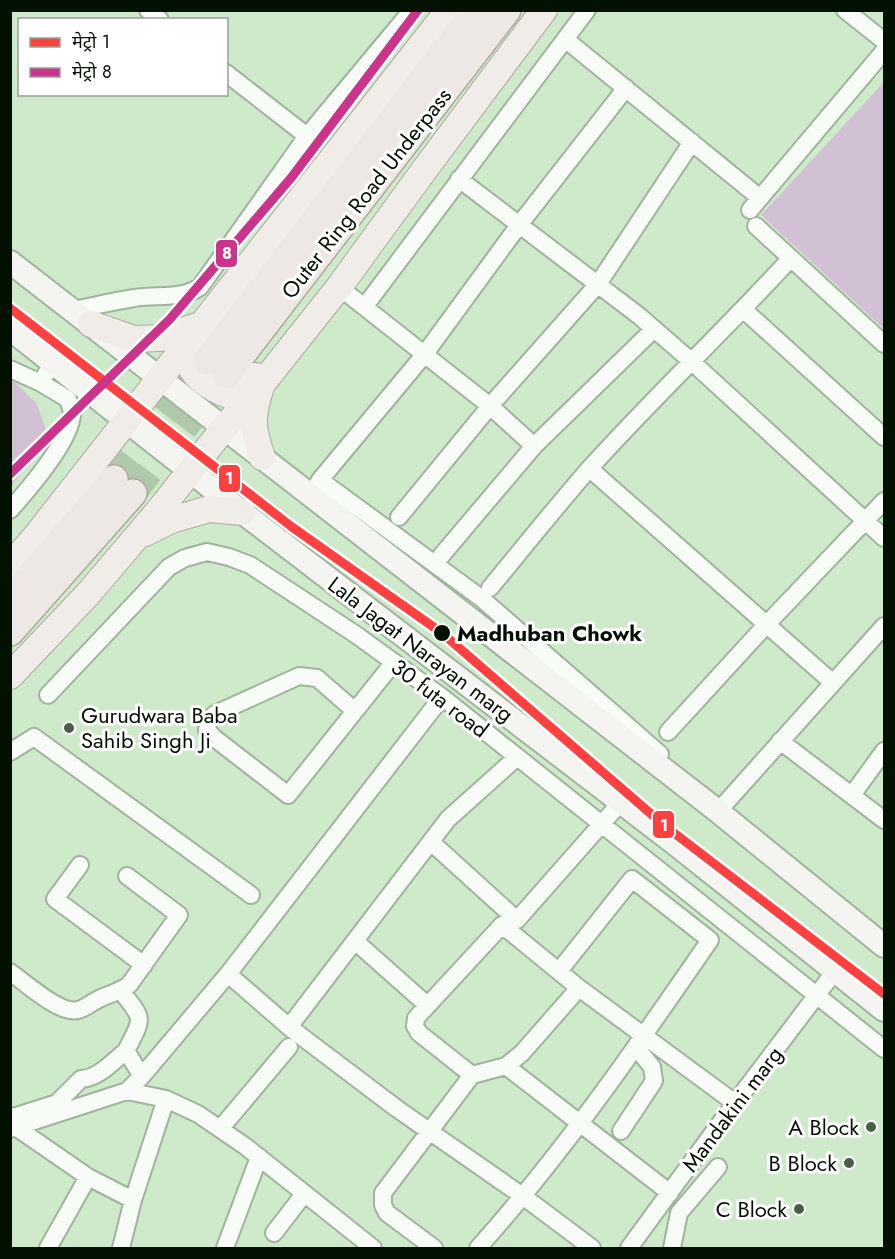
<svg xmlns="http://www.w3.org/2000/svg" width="895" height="1259" viewBox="0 0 895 1259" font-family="Jost,'Noto Sans Devanagari',sans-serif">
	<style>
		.green { fill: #d2c1d5 }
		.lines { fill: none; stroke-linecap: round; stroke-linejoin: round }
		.trunk-tunnel { stroke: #b0c9ad; stroke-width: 27; stroke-dasharray: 27 14; stroke-linecap: butt }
		.minor-casing { stroke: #a0b49d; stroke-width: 20 }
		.secondary-casing { stroke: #a0b49d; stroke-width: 26 }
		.primary-casing { stroke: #abab9d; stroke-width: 28 }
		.trunk-casing { stroke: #abab9d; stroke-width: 30 }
		.minor { stroke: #f8fcf7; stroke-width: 16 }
		.secondary { stroke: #f4f5f0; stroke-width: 22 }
		.primary { stroke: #f0ece8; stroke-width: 26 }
		.trunk { stroke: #eee8e4; stroke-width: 27 }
		.metro-1-casing { stroke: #fff; stroke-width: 14 }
		.metro-2-casing { stroke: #fff; stroke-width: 14 }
		.metro-1 { stroke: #ff4040; stroke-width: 9 }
		.metro-2 { stroke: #cc338b; stroke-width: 9 }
		.stop-dot { fill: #021102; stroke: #fff; stroke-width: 2 }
		.poi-dot { fill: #4a5d48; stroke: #fff; stroke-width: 2 }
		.labels { text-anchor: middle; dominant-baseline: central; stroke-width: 6; stroke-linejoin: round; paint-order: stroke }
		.street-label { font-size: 22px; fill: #021102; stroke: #fff }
		.stop-label { font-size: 22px; font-weight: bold; fill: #021102; stroke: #fff; text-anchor: start }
		.poi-label { font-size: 22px; fill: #021102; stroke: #fff; text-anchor: end }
		.line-badge { stroke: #fff; stroke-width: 2 }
		.badge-label { font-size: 16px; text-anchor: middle; font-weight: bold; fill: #fff }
	</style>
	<rect width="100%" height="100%" fill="#cfe9cb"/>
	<path class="green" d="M 884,82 L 884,329 L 761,215 Z
		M 11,378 L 37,404 L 48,436 L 11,487 Z"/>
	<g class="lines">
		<path class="trunk-tunnel" d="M 114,479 L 197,374
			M 133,493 L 214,390"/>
		<defs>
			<path id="minor" d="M 148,10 L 160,20
				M 845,10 L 884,41
				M 565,39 L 760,198
				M 226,73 L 307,136
				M 459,179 L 638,315 L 691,361 L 884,538
				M 750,210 L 884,51
				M 756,226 L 884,344
				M 339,287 L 490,406 L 534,446
				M 365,306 L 587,10
				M 73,310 C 94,306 114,301 134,298 C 157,294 180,300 200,287 L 307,136 L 412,10
				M 744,310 L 884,437
				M 10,369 L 41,383
				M 590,469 L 832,682
				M 320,480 L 481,598 L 660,754
				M 314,490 L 320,480 L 424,355 L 519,225 L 626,88
				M 10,510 C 27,491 74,437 72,412 C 71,408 69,403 68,399 L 41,383 L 52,363
				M 399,517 L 490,406 L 598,284 L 692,142
				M 441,556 L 534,446 L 654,329
				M 490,588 C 523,548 555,508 589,469 C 654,397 725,330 791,258
				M 48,695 L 169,567 L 185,558 L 207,552 L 229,557 L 250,565 L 355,634 L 442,697 L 884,1049
				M 355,711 L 317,678 L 299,676 L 215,714 L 209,720 L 207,730 L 213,737 L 288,795 L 394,662
				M 668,732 L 766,625 L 884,501
				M 780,741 L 884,820
				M 10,752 L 34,737 L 251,895
				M 852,795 L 884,751
				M 715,809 L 722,807 L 884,626
				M 431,842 L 517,920
				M 80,865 L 55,899 L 144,965
				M 502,925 L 579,988 L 735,1103
				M 355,941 L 427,1005
				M 10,972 C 26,983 60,1015 78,1010 C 86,1008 92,1002 99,999 C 109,994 119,992 129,985 L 179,915 L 127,876
				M 228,974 L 289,1027 L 396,1108 L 524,1197 L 592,1248
				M 121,991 C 145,1021 143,1017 126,1051 L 142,1076
				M 289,1027 L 448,819 L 516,758
				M 506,1066 L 670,1193
				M 472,1075 L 419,1033 L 415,1026 L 416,1018 L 502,925 L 517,920 L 621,802
				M 127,1091 L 142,1076 L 228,974 L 442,697
				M 10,1116 L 13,1117 L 57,1103 L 81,1079 C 99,1078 112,1062 126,1051
				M 17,1128 L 88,1177 L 133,1200
				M 10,1129 L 127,1091 L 166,1099 L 198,1114 L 245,1146 L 373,1248
				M 220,1129 L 289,1047
				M 621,1131 L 654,1081 L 652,1067 L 636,1047
				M 274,1233 L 304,1194
				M 48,1248 L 88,1177
				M 121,1248 L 133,1200 L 166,1099
				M 225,1248 L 259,1157
				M 434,1248 L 387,1213 L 383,1205 L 383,1193 L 472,1075 L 506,1066 L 522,1053 L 579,988
				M 478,1248 C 564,1152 637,1046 710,940 L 632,879 L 559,971
				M 629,1248 L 735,1103 L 835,971
				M 672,1248 L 679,1213 L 718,1167"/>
			<path id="secondary" d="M 10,262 L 715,809 L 884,946
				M 10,329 L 242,512 L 674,843 L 884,1010"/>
			<path id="primary" d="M 91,324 L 134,339 L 161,338 L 203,324
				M 199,336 C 196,344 189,355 190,364 C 192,378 220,393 232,396 L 245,388 L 256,376
				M 261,387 C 251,417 252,428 262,457
				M 145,533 L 171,520 L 209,509 L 242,512
				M 10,566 L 36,536 L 449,10
				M 10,676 L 88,594 L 161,508 L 224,428 L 262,384 L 339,287 L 425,169 L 544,10"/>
			<path id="trunk" d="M 207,361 L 476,10
				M 226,375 L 507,10
				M 10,599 L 114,479
				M 10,632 L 133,493"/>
		</defs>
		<use href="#minor" class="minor-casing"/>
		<use href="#secondary" class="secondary-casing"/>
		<use href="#primary" class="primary-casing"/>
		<use href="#trunk" class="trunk-casing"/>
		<use href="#minor" class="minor"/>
		<use href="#secondary" class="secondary"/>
		<use href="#primary" class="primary"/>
		<use href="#trunk" class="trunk"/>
		<defs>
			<path id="metro-1" d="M 10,308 L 292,527 L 442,633 L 665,826 L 884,994"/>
			<path id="metro-2" d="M 10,474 L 170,319 L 291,178 L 418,10"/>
		</defs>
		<use href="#metro-1" class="metro-1-casing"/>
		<use href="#metro-2" class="metro-2-casing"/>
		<use href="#metro-1" class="metro-1"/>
		<use href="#metro-2" class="metro-2"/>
	</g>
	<circle class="stop-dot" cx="442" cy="633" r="9"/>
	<g class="poi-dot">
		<circle cx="69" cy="728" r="6"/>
		<circle cx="871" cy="1127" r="6"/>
		<circle cx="849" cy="1163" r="6"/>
		<circle cx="799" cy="1209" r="6"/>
	</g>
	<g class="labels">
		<g class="street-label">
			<text transform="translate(366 193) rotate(-52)">Outer Ring Road Underpass</text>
			<text transform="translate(421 649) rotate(37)">Lala Jagat Narayan marg</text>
			<text transform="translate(440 698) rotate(37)">30 futa road</text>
			<text transform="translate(732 1109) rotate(-53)">Mandakini marg</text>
		</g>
		<g class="stop-label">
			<text x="457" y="633">Madhuban Chowk</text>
		</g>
		<g class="poi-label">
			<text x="81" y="715" text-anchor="start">Gurudwara Baba<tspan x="81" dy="25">Sahib Singh Ji</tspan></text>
			<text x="859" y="1127">A Block</text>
			<text x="837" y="1163">B Block</text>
			<text x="787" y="1209">C Block</text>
		</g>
	</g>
	<g class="line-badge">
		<rect x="215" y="239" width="23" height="29" rx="6" fill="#cc338b"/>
		<rect x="218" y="464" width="23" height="29" rx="6" fill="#ff4040"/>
		<rect x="652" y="810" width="23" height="29" rx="6" fill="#ff4040"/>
	</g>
	<g class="badge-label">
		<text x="227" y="259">8</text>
		<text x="229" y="484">1</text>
		<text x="664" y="831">1</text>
	</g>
	<rect width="895" height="1259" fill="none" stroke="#021102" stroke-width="24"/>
	<rect x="18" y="18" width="210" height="78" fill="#ffffff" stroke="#9aa09a" stroke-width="1.5"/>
	<rect x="30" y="38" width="30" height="9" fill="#ff4040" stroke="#9aa09a" stroke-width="1.5"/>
	<text x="72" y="48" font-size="18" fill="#021102">मेट्रो 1</text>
	<rect x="30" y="68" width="30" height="9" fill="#cc338b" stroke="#9aa09a" stroke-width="1.5"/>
	<text x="72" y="78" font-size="18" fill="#021102">मेट्रो 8</text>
</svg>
